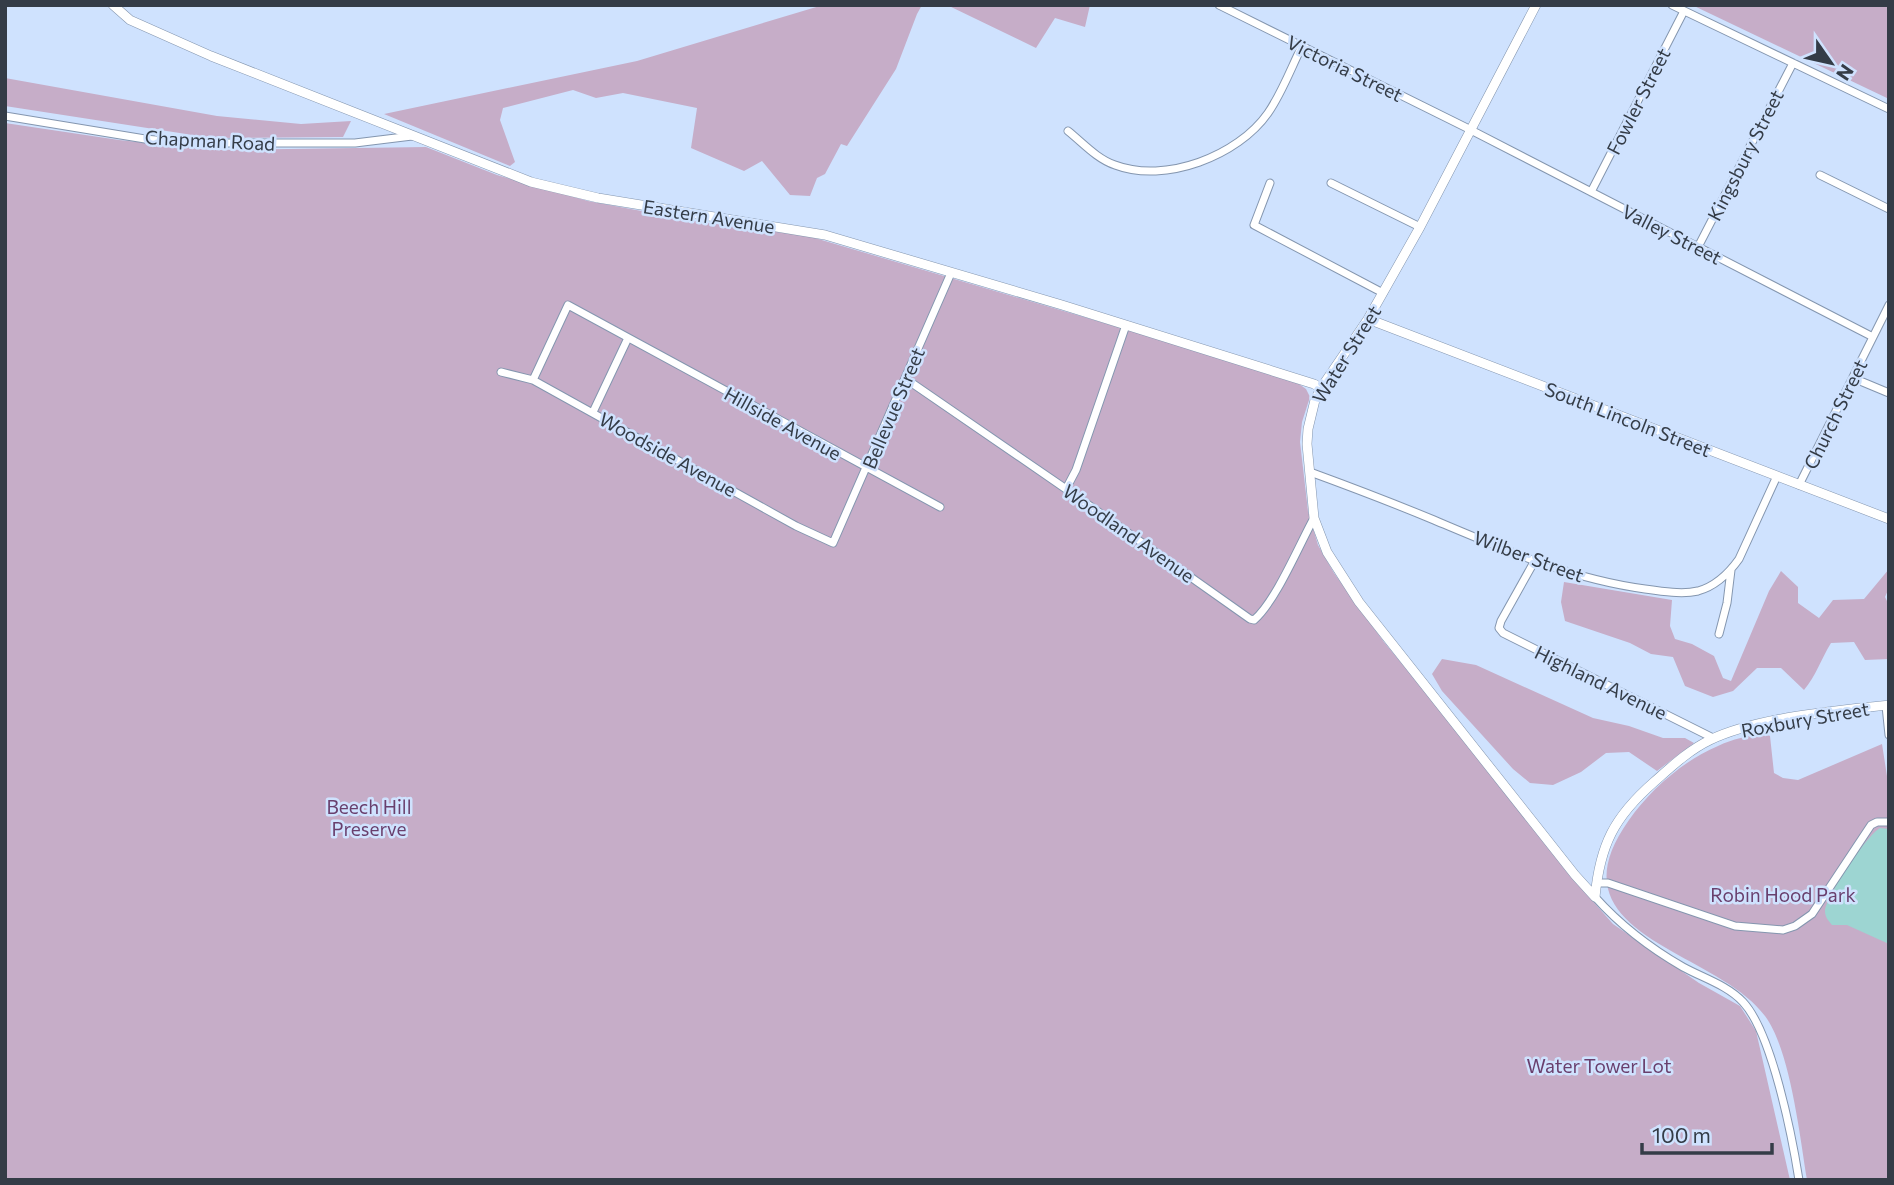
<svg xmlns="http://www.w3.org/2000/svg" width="1894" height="1185" viewBox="0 0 1894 1185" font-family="Commissioner,sans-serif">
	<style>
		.green { fill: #c6adc8 }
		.water { fill: #9dd5d2 }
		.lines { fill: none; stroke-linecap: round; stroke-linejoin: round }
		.minor-casing { stroke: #8496af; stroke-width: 9 }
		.tertiary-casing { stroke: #8496af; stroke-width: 10 }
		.minor { stroke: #fff; stroke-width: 7 }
		.tertiary { stroke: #fff; stroke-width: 9 }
		.labels { text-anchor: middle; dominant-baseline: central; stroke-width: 5; stroke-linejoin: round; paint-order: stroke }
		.street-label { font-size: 19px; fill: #343c47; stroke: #cfe2fe }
		.park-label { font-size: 19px; fill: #693f6d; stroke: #cfe2fe }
	</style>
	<rect width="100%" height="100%" fill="#cfe2fe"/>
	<path class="green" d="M 823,5 L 922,5 L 917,14 L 896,69 L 847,146 L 841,144 L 825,174 L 817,178 L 810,196 L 790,195 L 762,161 L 744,171 L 691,148 L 697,108 L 623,93 L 596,98 L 573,90 L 503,108 L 500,120 L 515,162 L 510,166 L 384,114 L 637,61 Z
		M 947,5 L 1090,5 L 1085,27 L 1055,18 L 1036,48 Z
		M 1692,5 L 1889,5 L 1889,99 Z
		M 5,78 L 217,116 L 301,124 L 351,121 L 343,137 L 212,138 L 5,106 Z
		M 5,123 L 119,140 L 212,150 L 426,147 L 497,175 L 588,201 L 695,221 L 808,236 L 1162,340 L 1299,384 L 1306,389 L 1310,397 L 1302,422 L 1300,442 L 1308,511 L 1318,545 L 1334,573 L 1384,642 L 1479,757 L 1576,882 L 1613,924 L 1699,983 L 1740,1006 L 1756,1031 L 1790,1180 L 5,1180 Z
		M 1889,569 L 1889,588 L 1885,597 L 1889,605 L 1889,659 L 1865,660 L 1854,642 L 1831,643 C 1821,659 1816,676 1804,690 L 1781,668 L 1757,668 L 1733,691 L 1713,697 L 1685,686 L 1673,657 L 1651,654 L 1630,643 L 1565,621 L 1561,602 L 1564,582 L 1672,600 L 1670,626 L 1675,639 L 1692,644 L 1714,656 L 1723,678 L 1731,681 L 1769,591 L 1781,571 L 1798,587 L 1798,603 L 1819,618 L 1833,600 L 1864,599 Z
		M 1442,659 L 1476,665 L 1593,718 L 1629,726 L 1663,738 L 1685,738 L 1694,743 L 1657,771 L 1629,752 L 1606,753 L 1581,772 L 1553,785 L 1530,783 L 1513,769 L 1442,691 L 1432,674 Z
		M 1764,733 L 1770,736 L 1774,773 L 1783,778 L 1798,780 L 1882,744 L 1889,789 L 1889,1180 L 1807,1180 C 1800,1137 1790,1049 1765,1016 C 1716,949 1546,936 1629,820 C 1650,790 1684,760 1718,746 C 1732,739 1749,736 1764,733 Z"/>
	<path class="water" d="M 1880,828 L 1889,829 L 1889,944 L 1847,925 L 1832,925 C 1828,920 1825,917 1825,911 C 1826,896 1867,835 1880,828 Z"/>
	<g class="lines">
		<defs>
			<path id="minor" d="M 1219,5 L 1465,127 L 1873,337
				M 1672,5 L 1889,109
				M 5,116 L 145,139 L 187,143 L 355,143 L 412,136
				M 1068,131 C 1083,143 1097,159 1115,165 C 1165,184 1238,156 1268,113 C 1282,93 1291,68 1302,46
				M 1820,175 L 1889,209
				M 1270,183 L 1254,225 L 1383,293
				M 1331,183 L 1420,227
				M 1591,192 L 1684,11
				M 1698,247 L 1793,63
				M 501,372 L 533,380 L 796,526 L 833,543 L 951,273
				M 1853,378 L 1889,393
				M 906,379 L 1066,489 L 1250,619 L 1254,620 C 1276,601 1299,545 1314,518
				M 533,380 L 568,305 L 940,507
				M 593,412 L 628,338
				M 1310,472 C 1351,487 1393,503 1434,520 C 1503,549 1570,579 1645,589 C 1662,591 1681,595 1698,591 C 1716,586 1729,573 1739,559 L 1777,476
				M 1799,485 L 1889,305
				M 1066,489 L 1076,470 L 1126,325
				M 1534,562 L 1501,621 L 1499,628 L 1503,633 L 1713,738
				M 1719,634 L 1727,603 L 1731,570
				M 1886,706 L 1889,735
				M 1597,883 L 1608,883 L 1735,926 L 1783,930 L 1795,926 L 1812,914 L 1871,825 L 1877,822 L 1889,822
				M 1595,897 C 1621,926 1650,948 1683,967 C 1703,978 1727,985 1743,1002 C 1772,1033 1792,1136 1799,1180"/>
			<path id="tertiary" d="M 113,5 L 130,20 L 211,56 L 531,182 L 598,198 L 825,235 L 1062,305 L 1314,384 L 1321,388
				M 1536,5 L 1420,227 L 1368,319 L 1321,388 L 1315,400 L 1308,429 L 1307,444 L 1314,518 L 1327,552 L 1359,602 L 1575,875 L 1595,897
				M 1368,319 L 1889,519
				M 1595,897 C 1600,845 1614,817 1654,782 C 1671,767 1689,750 1710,740 C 1755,718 1838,710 1889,705"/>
		</defs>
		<use href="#minor" class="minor-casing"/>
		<use href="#tertiary" class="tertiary-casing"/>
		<use href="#minor" class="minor"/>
		<use href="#tertiary" class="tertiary"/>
	</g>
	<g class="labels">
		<g class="street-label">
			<text transform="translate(1345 68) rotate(26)">Victoria Street</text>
			<text transform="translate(1638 101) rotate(-63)">Fowler Street</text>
			<text transform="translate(210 140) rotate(3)">Chapman Road</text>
			<text transform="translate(1745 155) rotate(-63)">Kingsbury Street</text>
			<text transform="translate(709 216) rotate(9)">Eastern Avenue</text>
			<text transform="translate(1672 234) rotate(27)">Valley Street</text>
			<text transform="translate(1346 354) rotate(-58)">Water Street</text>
			<text transform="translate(893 408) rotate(-67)">Bellevue Street</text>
			<text transform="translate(1835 414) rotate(-64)">Church Street</text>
			<text transform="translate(1628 419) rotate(21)">South Lincoln Street</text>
			<text transform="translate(783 423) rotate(29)">Hillside Avenue</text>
			<text transform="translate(668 454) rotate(29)">Woodside Avenue</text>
			<text transform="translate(1129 533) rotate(35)">Woodland Avenue</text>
			<text transform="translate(1529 556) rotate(20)">Wilber Street</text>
			<text transform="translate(1601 682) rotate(26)">Highland Avenue</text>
			<text transform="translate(1805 719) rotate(-10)">Roxbury Street</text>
		</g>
		<g class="park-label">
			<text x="369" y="806">Beech Hill<tspan x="369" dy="22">Preserve</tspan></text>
			<text x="1783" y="894">Robin Hood Park</text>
			<text x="1599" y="1065">Water Tower Lot</text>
		</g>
	</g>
	<rect width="1894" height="1185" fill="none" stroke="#343c47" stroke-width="14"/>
	<g transform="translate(1831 63) rotate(124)" stroke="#cfe2fe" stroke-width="5" paint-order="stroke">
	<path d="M0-5L12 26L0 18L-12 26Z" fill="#343c47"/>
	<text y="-10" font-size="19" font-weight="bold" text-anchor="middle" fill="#343c47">N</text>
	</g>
	<path d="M1642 1143v10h130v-10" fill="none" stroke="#343c47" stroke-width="3.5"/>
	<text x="1652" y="1143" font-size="21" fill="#343c47" stroke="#cfe2fe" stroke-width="5" paint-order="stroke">100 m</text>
</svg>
